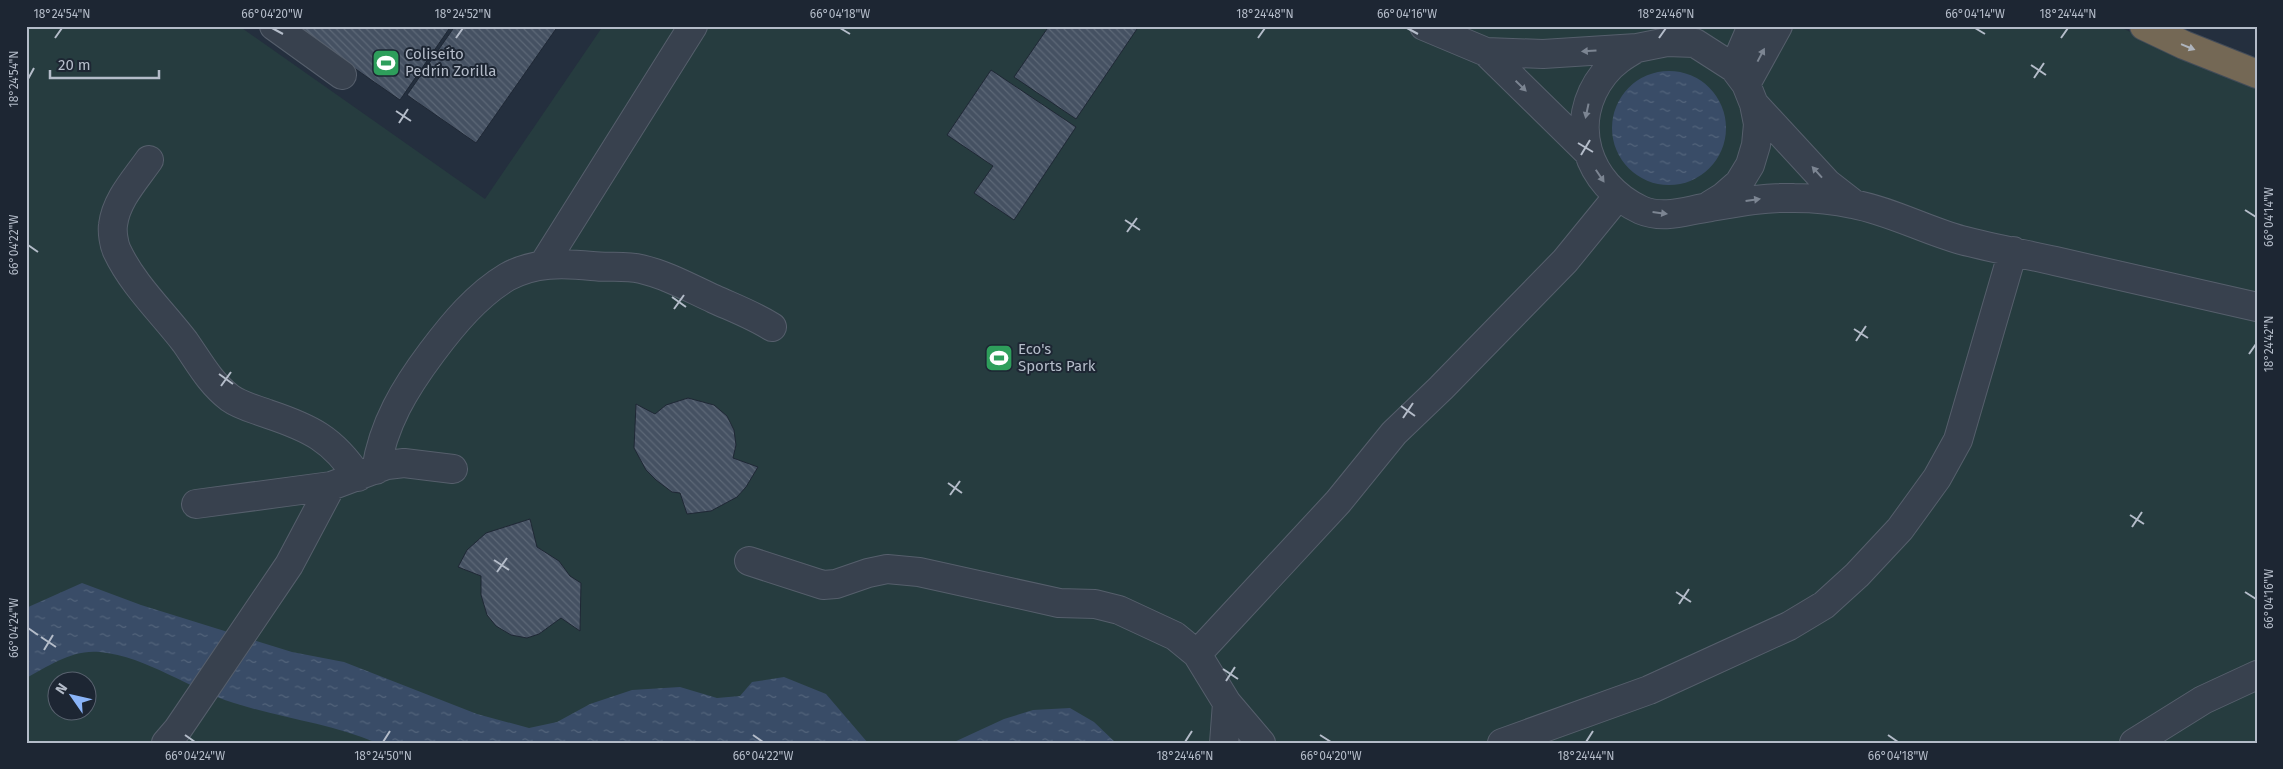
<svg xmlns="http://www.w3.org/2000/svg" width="2283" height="769" viewBox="0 0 2283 769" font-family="'Fira Sans',sans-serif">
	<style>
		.green { fill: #263c3f; fill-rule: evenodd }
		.water { fill: url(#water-ripples) }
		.building { fill: url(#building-back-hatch); stroke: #1f2835 }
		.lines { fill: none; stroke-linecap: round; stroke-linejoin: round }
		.minor-casing { stroke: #565f6c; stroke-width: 30 }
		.highway-casing { stroke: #434c59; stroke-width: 30 }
		.minor { stroke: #38414e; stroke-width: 28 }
		.highway { stroke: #746855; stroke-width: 28 }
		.oneway { fill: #aeb4bd }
		.oneway2 { fill: #7c8592 }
		.ticks { fill: none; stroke: #b4bcc9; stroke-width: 2 }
		.labels { text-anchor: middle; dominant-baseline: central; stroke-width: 4; stroke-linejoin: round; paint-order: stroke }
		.poi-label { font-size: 15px; fill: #b4bcc9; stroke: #1d2633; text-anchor: start }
		.neatline { fill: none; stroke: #b4bcc9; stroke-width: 2 }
		.ticks-label { font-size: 12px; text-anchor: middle; fill: #b4bcc9 }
	</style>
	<defs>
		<pattern id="water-ripples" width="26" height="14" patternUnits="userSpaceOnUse" patternTransform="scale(1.25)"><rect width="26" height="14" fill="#394c67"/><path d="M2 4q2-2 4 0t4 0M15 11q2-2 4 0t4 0" fill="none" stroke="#53647b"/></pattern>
		<pattern id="building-back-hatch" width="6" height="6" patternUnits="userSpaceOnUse" patternTransform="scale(1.25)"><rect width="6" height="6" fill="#455162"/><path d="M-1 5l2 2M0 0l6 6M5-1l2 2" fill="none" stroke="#5d6877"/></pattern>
	</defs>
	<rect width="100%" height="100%" fill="#242f3e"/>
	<path class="green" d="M 26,26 L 239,26 L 485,199 L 603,26 L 2117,26 L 2257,87 L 2257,743 L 26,743 ZM 58,682 L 88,682 L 88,712 L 58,712 Z"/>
	<path class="water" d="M1612 128a57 57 0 1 1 114 0a57 57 0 1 1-114 0Z
		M 82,583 L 141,605 L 292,652 L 344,662 L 477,714 L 529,728 L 557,722 L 590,704 L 632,690 L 680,687 L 717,698 L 740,696 L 752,682 L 784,677 L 826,694 L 868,743 L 377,743 C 332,724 281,718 234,703 C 189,689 148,657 100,652 C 72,649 49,666 26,678 L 26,608 Z
		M 1070,708 L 1094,722 L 1116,743 L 952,743 L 1004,719 L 1033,710 Z"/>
	<path class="building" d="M 294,26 L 451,26 L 400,100 Z
		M 455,26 L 558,26 L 476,143 L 407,95 Z
		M 1049,26 L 1139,26 L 1076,119 L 1014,77 Z
		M 991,70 L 1076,127 L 1014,220 L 974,193 L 993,166 L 947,135 Z
		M 688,398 L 714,405 L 727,416 L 734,430 L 736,445 L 733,458 L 758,467 L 746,487 L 737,497 L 711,511 L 687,514 L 680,493 L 672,492 L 656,480 L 646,470 L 634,448 L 636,404 L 655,414 L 666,405 Z
		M 530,519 L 537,547 L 559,561 L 570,576 L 581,583 L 580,631 L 561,618 L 539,634 L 527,638 L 511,635 L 496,626 L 487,615 L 481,595 L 481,576 L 458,567 L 467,550 L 486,533 Z"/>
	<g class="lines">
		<defs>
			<path id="minor" d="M 274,26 L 342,75
				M 1424,26 L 1486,52 L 1543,54 L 1637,48 L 1667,42 L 1695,43 L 1734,68 L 1746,84 L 1754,104 L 1758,124 L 1756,145 L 1750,165 L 1739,183 L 1723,197 L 1710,205
				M 1637,48 C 1625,55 1613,62 1604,74 C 1566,122 1587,185 1641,210 C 1665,220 1687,210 1711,207 C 1739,202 1766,197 1794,198 C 1813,198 1835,200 1853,204 C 1890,211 1925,230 1961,240 C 1992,248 2024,254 2055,261 C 2123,276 2190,292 2257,307
				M 1486,52 L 1588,152
				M 1734,68 L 1752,26
				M 1746,84 L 1778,26
				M 1754,104 L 1827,183 L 1854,204
				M 149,160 C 135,180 116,200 113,225 C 112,232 114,245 117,251 C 133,285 162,312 185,342 C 199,362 210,383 230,398 C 241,406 255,409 268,414 C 310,428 333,439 358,477
				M 543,265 L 693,26
				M 376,470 C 383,424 405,388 432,352 C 453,324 477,295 507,277 C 534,262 563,263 592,266 C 608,268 625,265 641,269 C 667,275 690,288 714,299 C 734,308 753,315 772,327
				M 196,504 L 331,486 L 387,465 L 404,463 L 453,469
				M 749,561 L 823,585 L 836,584 L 868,573 L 887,569 L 919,572 L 1059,603 L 1095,604 L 1119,610 L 1175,636 L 1197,654 L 1227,703 L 1261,743
				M 1197,654 L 1338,502 L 1394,433 L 1441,388 L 1565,261 L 1618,196
				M 166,743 L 178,729 L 289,565 L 331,486
				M 1224,743 L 1227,703
				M 1502,743 L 1649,690 L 1789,626 L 1824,605 L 1857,575 L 1900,529 L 1937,478 L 1958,440 L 2013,251
				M 2134,743 L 2203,700 L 2257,675"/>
			<path id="highway" d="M 2144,26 L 2184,45 L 2257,74"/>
		</defs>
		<use href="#minor" class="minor-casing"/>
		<use href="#highway" class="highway-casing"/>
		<use href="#minor" class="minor"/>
		<use href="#highway" class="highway"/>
	</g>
	<defs><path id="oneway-solid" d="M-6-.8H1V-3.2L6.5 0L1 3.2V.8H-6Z" transform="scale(1.25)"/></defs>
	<use class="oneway" href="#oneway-solid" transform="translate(2188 47) rotate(22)"/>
	<g class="oneway2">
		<use href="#oneway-solid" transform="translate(1589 51) rotate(176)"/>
		<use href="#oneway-solid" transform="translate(1761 55) rotate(-62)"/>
		<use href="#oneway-solid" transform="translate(1521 86) rotate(44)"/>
		<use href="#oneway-solid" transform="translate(1587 111) rotate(102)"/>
		<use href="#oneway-solid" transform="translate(1817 172) rotate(-132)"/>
		<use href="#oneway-solid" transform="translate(1600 176) rotate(56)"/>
		<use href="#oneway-solid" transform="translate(1753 200) rotate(-8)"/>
		<use href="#oneway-solid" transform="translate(1660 213) rotate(7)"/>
	</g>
	<path class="ticks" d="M 272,28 L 283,34M 840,28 L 850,34M 1407,28 L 1418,34M 1975,28 L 1985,34M 55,38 L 62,28M 456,38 L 463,28M 1258,38 L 1265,28M 1659,38 L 1666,28M 2061,38 L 2068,28M 2031,65 L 2046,75M 2034,78 L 2044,63M 28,79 L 34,68M 396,111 L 411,121M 399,123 L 408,109M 1578,143 L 1593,152M 1581,155 L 1590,140M 2245,210 L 2256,217M 1125,220 L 1140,230M 1127,232 L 1137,218M 28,245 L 38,252M 672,297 L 686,307M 674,309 L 684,295M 1854,329 L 1868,338M 1856,341 L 1866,326M 2249,354 L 2256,344M 219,374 L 233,384M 221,386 L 231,372M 1401,406 L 1415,416M 1403,418 L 1413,403M 948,483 L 962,493M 950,495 L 960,481M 2130,515 L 2144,524M 2132,527 L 2142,512M 494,560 L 509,570M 497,572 L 507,558M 1676,592 L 1691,602M 2245,592 L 2256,599M 1679,604 L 1689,589M 28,628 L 38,635M 41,637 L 56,647M 44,650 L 53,635M 1223,669 L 1238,679M 1226,681 L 1235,667M 185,735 L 195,742M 753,735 L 763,742M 1320,735 L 1331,742M 1888,735 L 1898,742M 383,742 L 390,731M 1185,742 L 1192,731M 1586,742 L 1593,731"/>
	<defs>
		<symbol id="stadium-square" viewBox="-11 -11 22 22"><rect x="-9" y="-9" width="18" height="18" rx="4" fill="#2e9e5b" stroke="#1d2633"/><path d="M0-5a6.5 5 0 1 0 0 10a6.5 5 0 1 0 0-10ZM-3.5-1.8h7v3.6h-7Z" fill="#fff"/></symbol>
	</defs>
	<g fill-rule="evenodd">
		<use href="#stadium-square" x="370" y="47" width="32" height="32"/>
		<use href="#stadium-square" x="983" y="342" width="32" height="32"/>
	</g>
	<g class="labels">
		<g class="poi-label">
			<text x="405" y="54">Coliseíto<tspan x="405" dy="17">Pedrín Zorilla</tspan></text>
			<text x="1018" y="349">Eco's<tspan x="1018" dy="17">Sports Park</tspan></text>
		</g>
	</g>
	<rect width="2283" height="769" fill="none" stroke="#1d2633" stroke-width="55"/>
	<g transform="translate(72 696) rotate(304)"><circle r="24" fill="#1d2633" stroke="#59626f"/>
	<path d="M0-4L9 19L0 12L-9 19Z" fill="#8ab4f8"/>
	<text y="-8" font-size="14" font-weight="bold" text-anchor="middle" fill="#b4bcc9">N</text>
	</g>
	<path d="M50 70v8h109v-8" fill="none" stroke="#b4bcc9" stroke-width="2.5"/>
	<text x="58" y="70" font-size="15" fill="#b4bcc9" stroke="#1d2633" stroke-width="4" paint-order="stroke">20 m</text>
	<rect x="28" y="28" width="2228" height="714" class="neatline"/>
	<g class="ticks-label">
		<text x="62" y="18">18°24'54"N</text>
		<text x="272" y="18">66°04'20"W</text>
		<text x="463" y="18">18°24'52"N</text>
		<text x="840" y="18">66°04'18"W</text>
		<text x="1265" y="18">18°24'48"N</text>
		<text x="1407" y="18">66°04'16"W</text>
		<text x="1666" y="18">18°24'46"N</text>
		<text x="1975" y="18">66°04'14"W</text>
		<text x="2068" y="18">18°24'44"N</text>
		<text transform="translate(14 79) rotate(-90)" y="4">18°24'54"N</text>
		<text transform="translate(2269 217) rotate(-90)" y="4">66°04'14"W</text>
		<text transform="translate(14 245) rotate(-90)" y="4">66°04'22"W</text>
		<text transform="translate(2269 344) rotate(-90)" y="4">18°24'42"N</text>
		<text transform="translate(2269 599) rotate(-90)" y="4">66°04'16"W</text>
		<text transform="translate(14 628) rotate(-90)" y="4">66°04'24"W</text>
		<text x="195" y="760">66°04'24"W</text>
		<text x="383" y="760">18°24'50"N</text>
		<text x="763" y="760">66°04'22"W</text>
		<text x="1185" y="760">18°24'46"N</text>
		<text x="1331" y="760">66°04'20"W</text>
		<text x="1586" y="760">18°24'44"N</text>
		<text x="1898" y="760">66°04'18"W</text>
	</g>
</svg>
